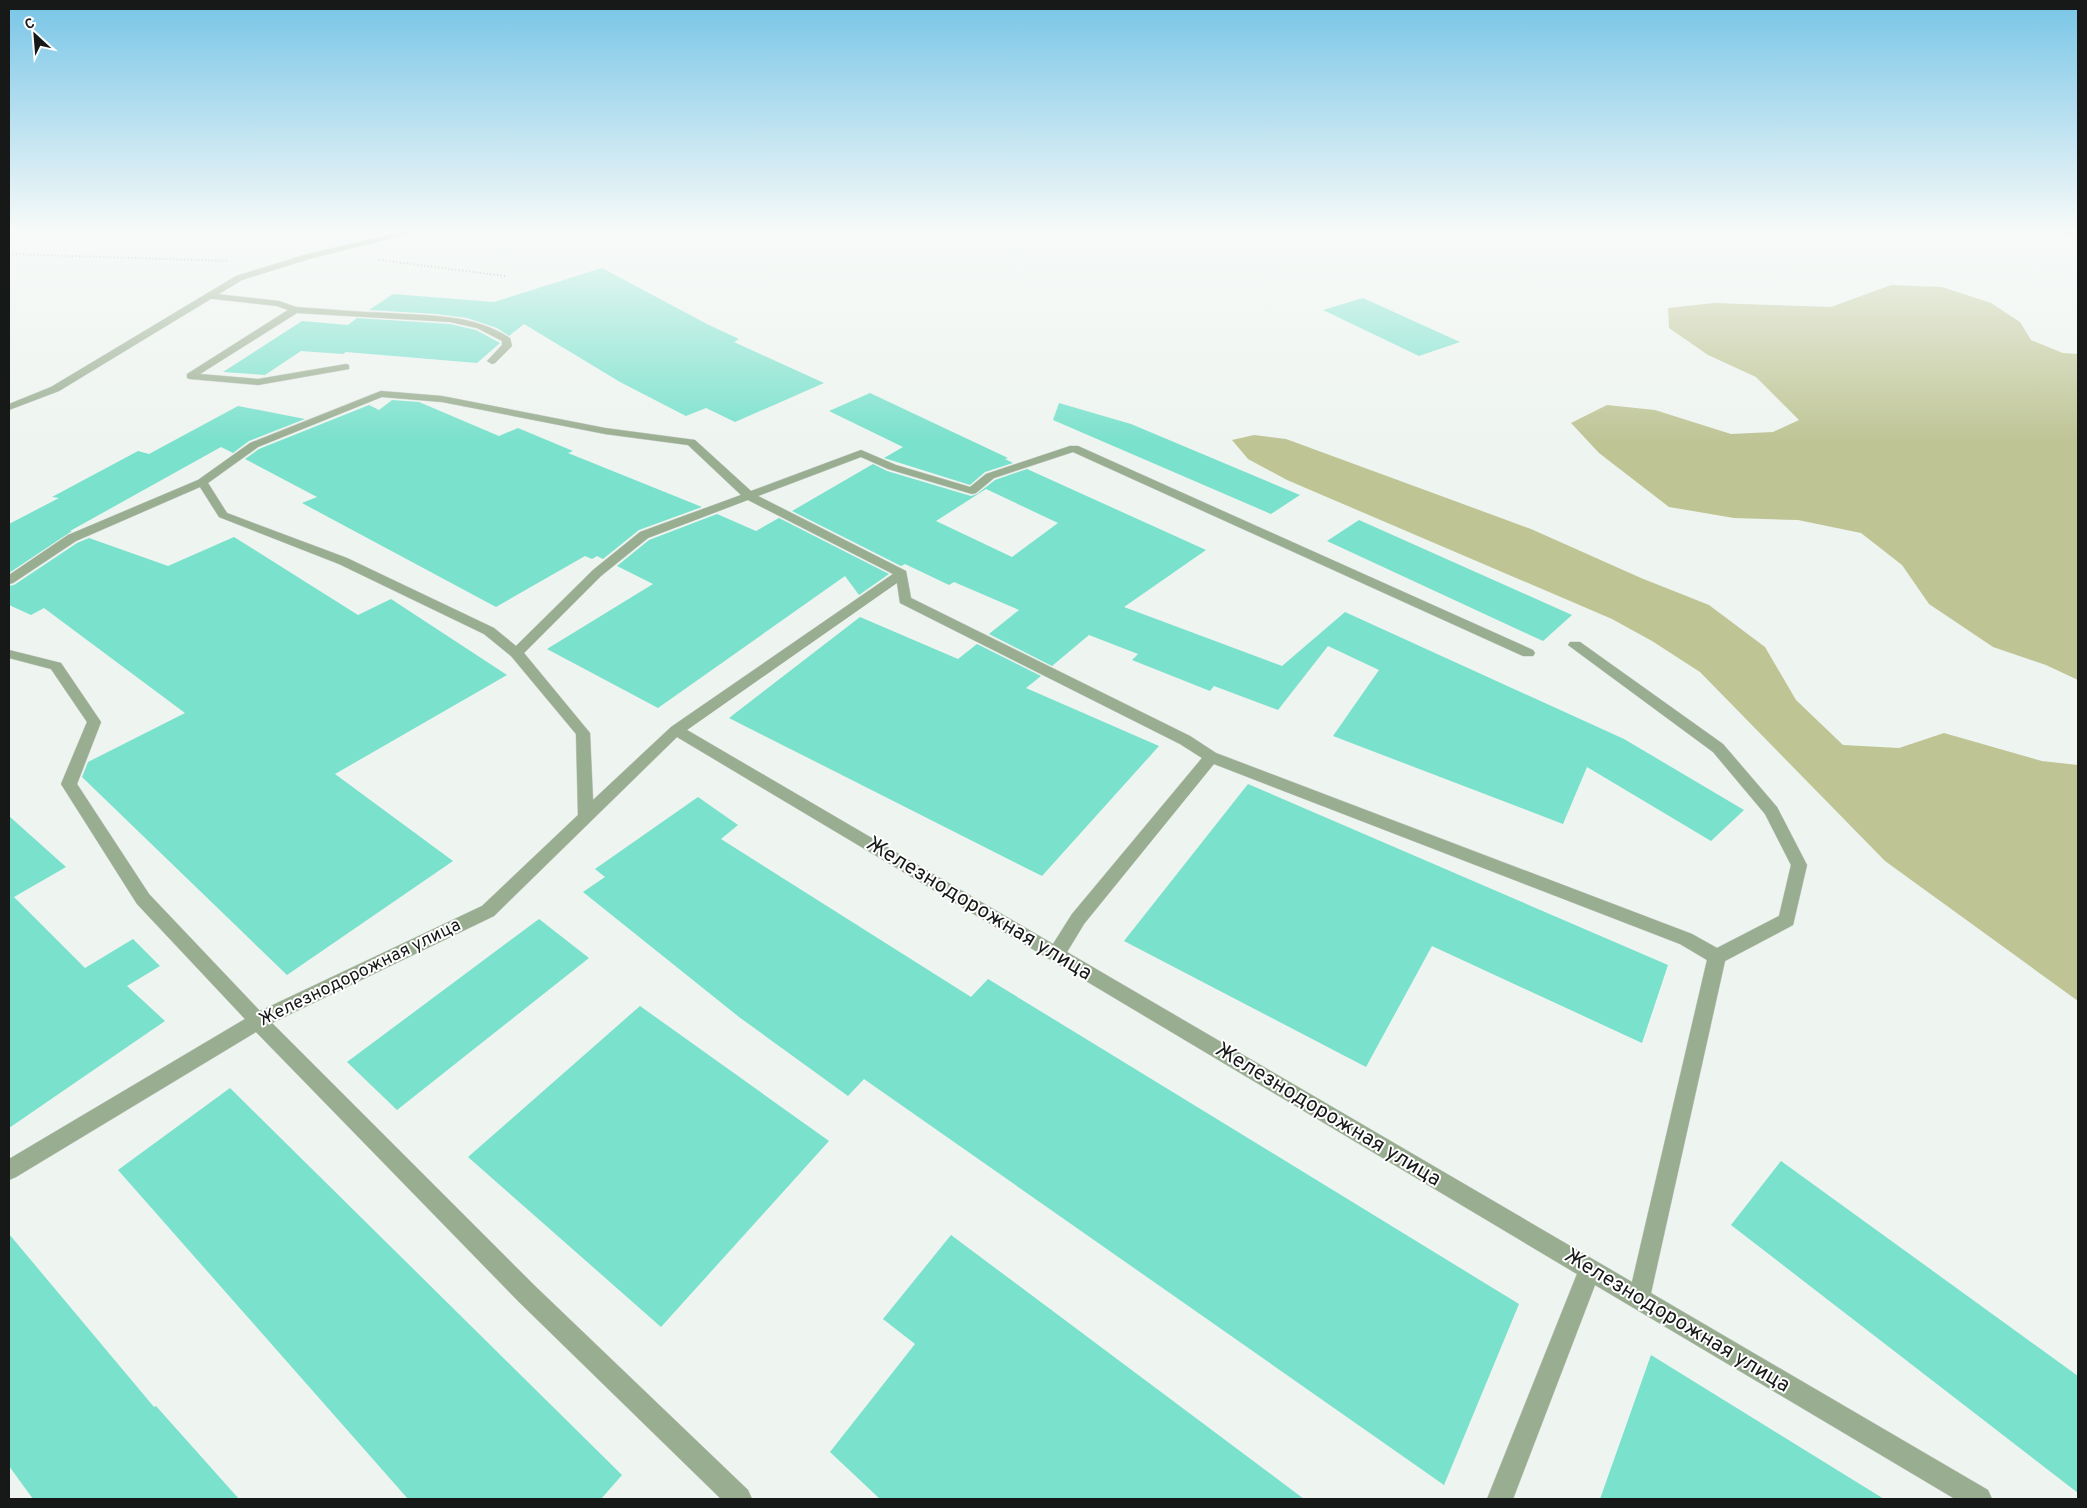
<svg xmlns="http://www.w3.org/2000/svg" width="2087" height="1508" viewBox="0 0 2087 1508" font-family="Overpass,sans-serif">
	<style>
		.green { fill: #bec494 }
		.building { fill: #79e1cc; fill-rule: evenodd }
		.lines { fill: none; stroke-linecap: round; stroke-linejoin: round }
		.service-casing { stroke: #ccd1cd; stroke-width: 1 }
		.minor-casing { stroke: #ccd1cd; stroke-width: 1 }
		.path { stroke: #848885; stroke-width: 2; stroke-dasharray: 1 2.5; stroke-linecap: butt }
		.service { fill: #99ad90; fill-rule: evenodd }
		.minor { fill: #99ad90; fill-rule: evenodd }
		.labels { text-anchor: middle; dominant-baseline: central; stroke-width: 4; stroke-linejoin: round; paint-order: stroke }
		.street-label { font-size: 18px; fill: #171918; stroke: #fff }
		.near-street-label { font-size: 21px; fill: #171918; stroke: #fff }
	</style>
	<rect width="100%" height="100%" fill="#eef4f0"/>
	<path class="green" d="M 1891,285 L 1942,287 L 1991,303 L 2020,322 L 2031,340 L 2063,353 L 2078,354 L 2078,680 L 2046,665 L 1993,647 L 1929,604 L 1902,565 L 1861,533 L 1798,520 L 1734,518 L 1669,507 L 1599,453 L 1571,423 L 1607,405 L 1655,410 L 1731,434 L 1773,432 L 1799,420 L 1756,377 L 1708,355 L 1669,328 L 1668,308 L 1714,303 L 1831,307 Z
		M 1254,435 L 1286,439 L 1531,529 L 1641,578 L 1709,605 L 1765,647 L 1796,700 L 1843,745 L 1899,748 L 1944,733 L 2042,761 L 2078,765 L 2078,1001 L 1885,861 L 1700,672 L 1652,641 L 1612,619 L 1287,480 L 1248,459 L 1232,440 Z"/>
	<path class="building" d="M 602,268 L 707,324 L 739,339 L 734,342 L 824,383 L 735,422 L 706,408 L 686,416 L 620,382 L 524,324 L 509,336 L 497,328 L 467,318 L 436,314 L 369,310 L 393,294 L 494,302 Z
		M 1363,298 L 1460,342 L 1419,356 L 1323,310 Z
		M 357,318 L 450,324 L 476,330 L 500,343 L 477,363 L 346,352 L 343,354 L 301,351 L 265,375 L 223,372 L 302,321 L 348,325 Z
		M 870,393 L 1008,458 L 1005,459 L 1013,463 L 985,472 L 970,485 L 884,458 L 903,447 L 829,411 Z
		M 392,400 L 419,402 L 499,436 L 518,428 L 573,451 L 568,453 L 702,507 L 639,530 L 603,559 L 597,556 L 592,559 L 585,556 L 496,607 L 302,503 L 317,497 L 245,459 L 259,449 L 369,405 L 379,410 Z
		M 1059,403 L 1131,424 L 1300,495 L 1271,514 L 1053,420 Z
		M 238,406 L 305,419 L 249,441 L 233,453 L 221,447 L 70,531 L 72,531 L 9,573 L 9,524 L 59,498 L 52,497 L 138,451 L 149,454 Z
		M 873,464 L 887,471 L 971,496 L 977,494 L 995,480 L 1027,469 L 1206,550 L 1124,607 L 1282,666 L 1345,612 L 1624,739 L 1744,810 L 1711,841 L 1587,767 L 1563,824 L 1333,736 L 1379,670 L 1328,646 L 1278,710 L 1214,686 L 1210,691 L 1132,660 L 1138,654 L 1089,635 L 1052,666 L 989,634 L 1019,610 L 954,582 L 949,585 L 905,564 L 901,566 L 792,511 ZM 986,489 L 1058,523 L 1012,557 L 936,521 Z
		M 717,514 L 756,531 L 779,518 L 889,574 L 859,595 L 845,576 L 658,708 L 547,649 L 653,584 L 617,566 L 649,540 Z
		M 1359,520 L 1572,615 L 1543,641 L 1327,541 Z
		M 234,537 L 358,615 L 391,599 L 507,675 L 335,774 L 453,861 L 287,975 L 82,777 L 88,762 L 185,713 L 44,608 L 31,615 L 9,605 L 9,586 L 14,585 L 77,543 L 89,538 L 168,566 Z
		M 860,617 L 958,659 L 977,644 L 1041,676 L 1026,688 L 1159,746 L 1042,876 L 729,718 Z
		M 1248,784 L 1668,965 L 1642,1043 L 1432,946 L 1366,1067 L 1124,941 Z
		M 698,797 L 738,825 L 721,839 L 971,997 L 988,979 L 1519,1304 L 1444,1485 L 864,1079 L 848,1096 L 739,1017 L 583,892 L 605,877 L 595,869 Z
		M 9,816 L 66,867 L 14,897 L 85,968 L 133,939 L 160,966 L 127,986 L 165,1021 L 9,1128 Z
		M 539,919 L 589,958 L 397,1110 L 347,1062 Z
		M 640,1006 L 829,1141 L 661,1327 L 468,1157 Z
		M 230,1088 L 622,1475 L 601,1499 L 408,1499 L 118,1170 Z
		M 1781,1161 L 2078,1376 L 2078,1493 L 1731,1225 Z
		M 9,1234 L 154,1407 L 156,1406 L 239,1499 L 33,1499 L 9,1466 Z
		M 951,1235 L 1304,1499 L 880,1499 L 830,1452 L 915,1344 L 883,1319 Z
		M 1651,1355 L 1884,1499 L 1600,1499 Z"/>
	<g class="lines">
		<defs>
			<path id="service" d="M 2059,232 L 2078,233 L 2078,237 L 2060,234 Z
				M 208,293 L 279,301 L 296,307 C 327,309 358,312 388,313 C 431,316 473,314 510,338 L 512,346 L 495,363 L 492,364 L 487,361 L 502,345 L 502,341 L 477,328 L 450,322 L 297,313 L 200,374 L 258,379 L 346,364 L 349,365 L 349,369 L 258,385 L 190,379 L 187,378 L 187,374 L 288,310 L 277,306 L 205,298 L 204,296 Z
				M 381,391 L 442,396 L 605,428 L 695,440 L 751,491 L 861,450 L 896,465 L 970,487 L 986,474 L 1070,446 L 1078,446 L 1533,650 L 1535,653 L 1533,656 L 1523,656 L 1073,452 L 994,478 L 976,493 L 972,494 L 888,469 L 861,457 L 758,496 L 906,571 L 911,598 L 1190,736 L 1216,753 L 1692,934 L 1717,948 L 1779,916 L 1791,865 L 1765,814 L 1713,752 L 1568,645 L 1570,642 L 1580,642 L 1723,744 L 1777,807 L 1807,865 L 1793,925 L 1725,961 L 1651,1293 L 1988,1490 L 1992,1499 L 1955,1499 L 1595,1285 L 1513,1499 L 1487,1499 L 1577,1274 L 677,737 L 494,916 L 272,1023 L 535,1286 L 748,1490 L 752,1499 L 721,1499 L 519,1302 L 256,1032 L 16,1177 L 9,1180 L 9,1159 L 245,1019 L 137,904 L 61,784 L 87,722 L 51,669 L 9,658 L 9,650 L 61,663 L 101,722 L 77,784 L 149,894 L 260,1011 L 482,906 L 578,815 L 576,734 L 511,656 L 484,634 L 339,564 L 219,517 L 200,487 L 76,541 L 13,583 L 9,584 L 9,575 L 68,535 L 198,480 L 250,443 ZM 382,397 L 442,402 L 605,434 L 688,445 L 741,495 L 640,532 L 593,570 L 516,646 L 494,628 L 347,558 L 227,513 L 208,483 L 258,447 ZM 748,500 L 893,574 L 671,727 L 593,800 L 590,733 L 524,653 L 601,576 L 648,538 ZM 897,583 L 900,603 L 1180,744 L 1202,758 L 1072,914 L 1053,944 L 687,730 ZM 1214,764 L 1680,944 L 1707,960 L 1632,1282 L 1067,952 L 1084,924 Z"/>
			<path id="minor" d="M 401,232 L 416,232 L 309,259 L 242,280 L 59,391 L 9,410 L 9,404 L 51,387 L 236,276 L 304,255 Z"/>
		</defs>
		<use href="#service" class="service-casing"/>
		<use href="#minor" class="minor-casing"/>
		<path class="path" d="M 9,254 L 228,261
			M 379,260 L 505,276"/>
		<use href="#service" class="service"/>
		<use href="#minor" class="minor"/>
	</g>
	<linearGradient id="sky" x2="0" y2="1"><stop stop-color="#77c5e7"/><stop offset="0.52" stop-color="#f7faf8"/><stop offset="1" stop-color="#f7faf8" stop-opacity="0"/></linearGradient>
	<rect width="2087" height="443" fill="url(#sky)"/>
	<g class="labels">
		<g class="street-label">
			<text transform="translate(360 973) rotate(-26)">Железнодорожная улица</text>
		</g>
		<g class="near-street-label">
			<text transform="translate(979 909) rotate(31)">Железнодорожная улица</text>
			<text transform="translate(1328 1115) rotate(31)">Железнодорожная улица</text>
			<text transform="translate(1677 1321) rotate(31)">Железнодорожная улица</text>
		</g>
	</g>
	<rect width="2087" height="1508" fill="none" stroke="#171918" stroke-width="20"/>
	<g transform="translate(35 35) rotate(334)" stroke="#ffffff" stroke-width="4" paint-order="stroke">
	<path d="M0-4L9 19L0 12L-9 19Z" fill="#171918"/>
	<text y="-8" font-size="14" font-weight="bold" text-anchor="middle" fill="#171918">С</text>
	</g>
</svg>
